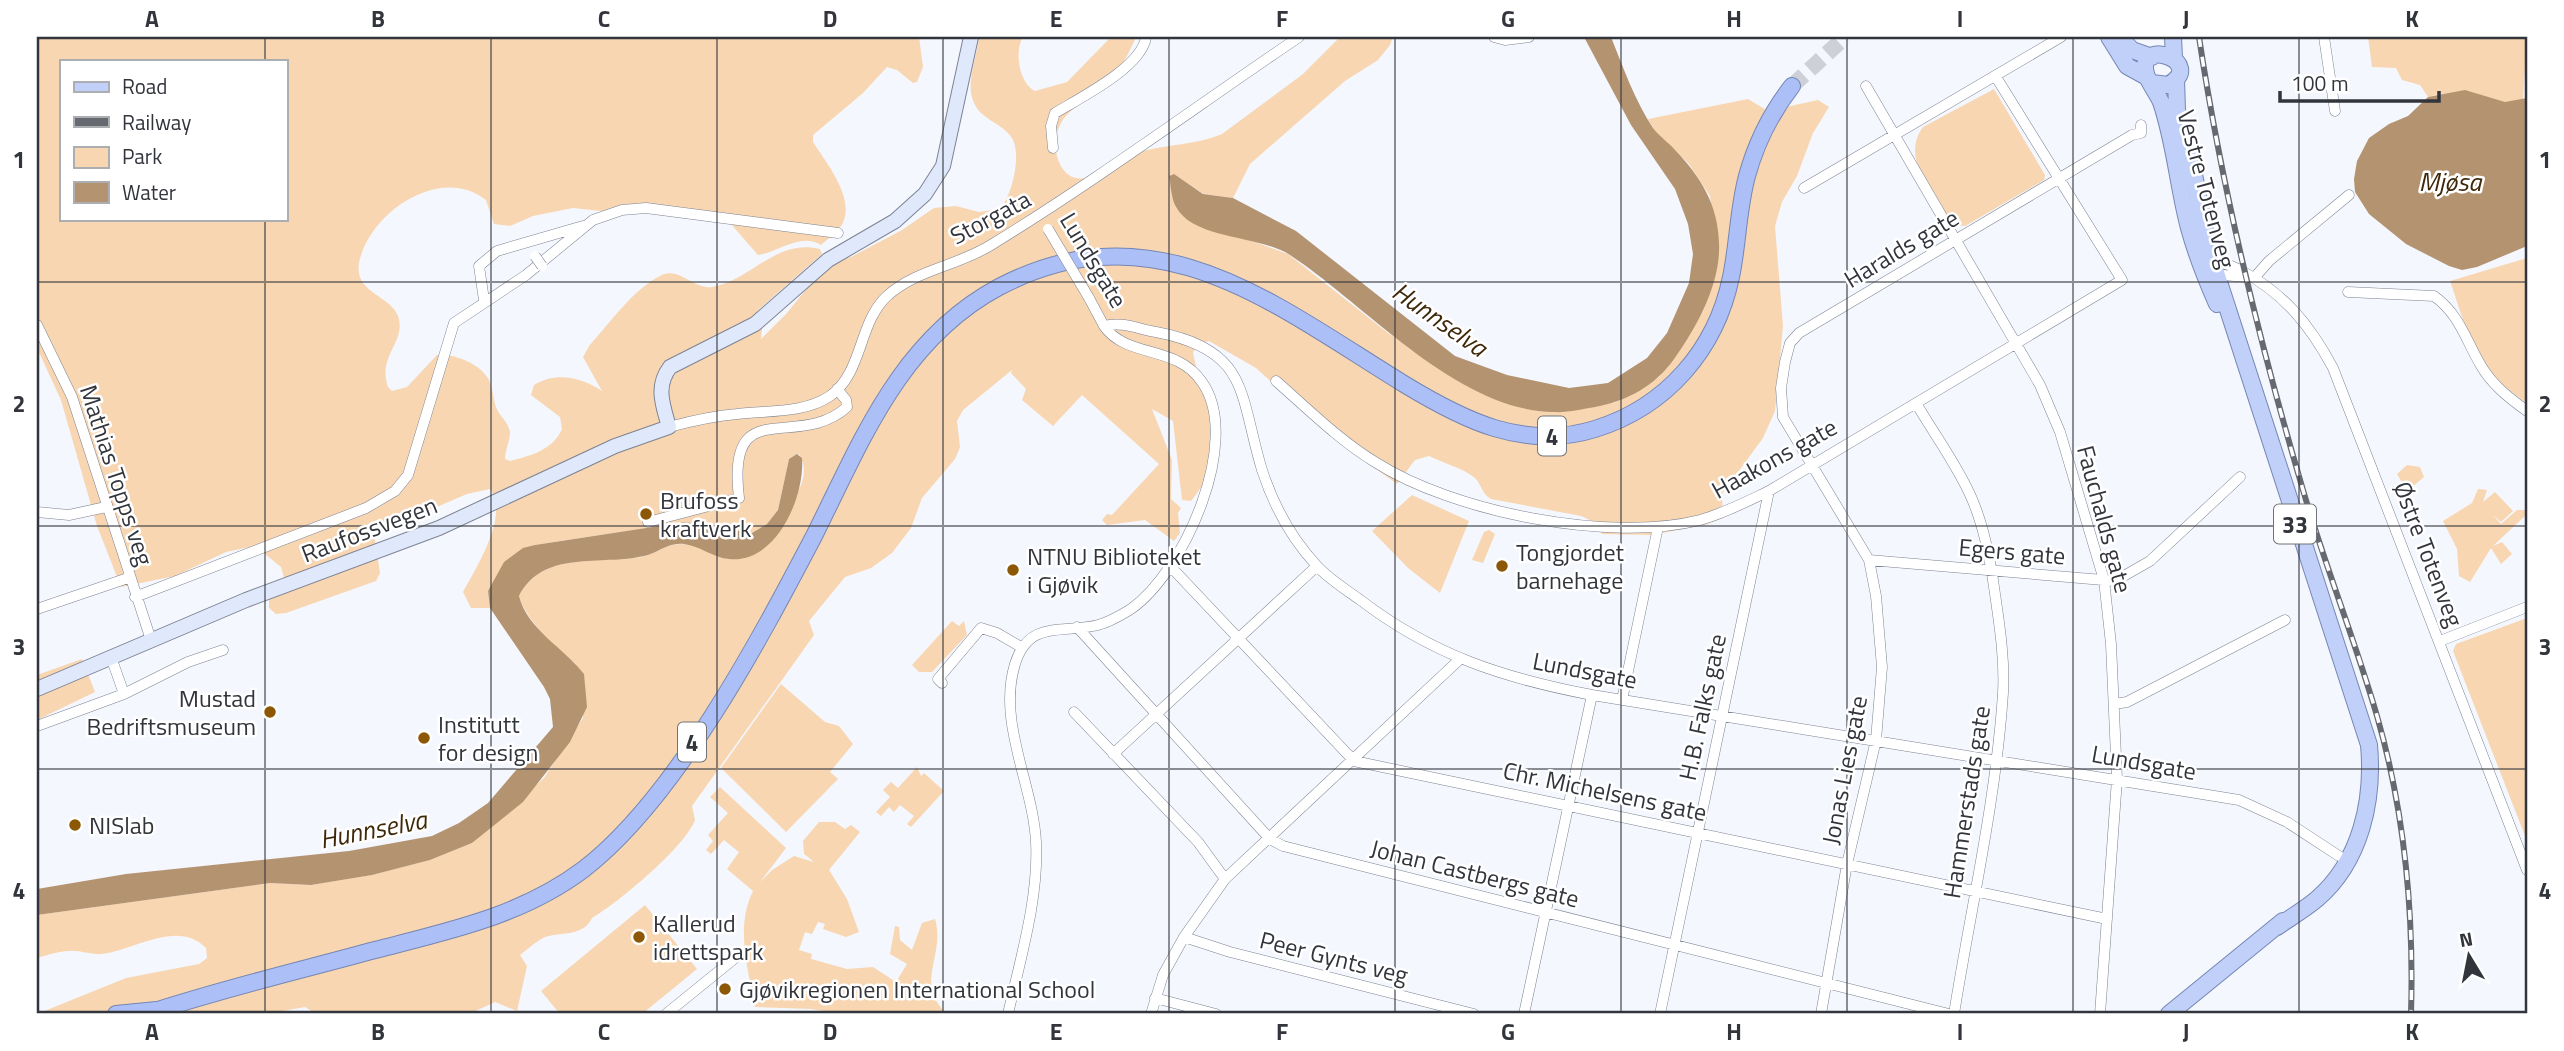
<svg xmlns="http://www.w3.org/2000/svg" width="2564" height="1051" viewBox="0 0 2564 1051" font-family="'Titillium Web',sans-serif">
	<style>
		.green { fill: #f8d6b1; fill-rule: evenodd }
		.water { fill: #b49370 }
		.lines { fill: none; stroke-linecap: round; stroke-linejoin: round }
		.trunk-tunnel { stroke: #cdd0d7; stroke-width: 16; stroke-dasharray: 16 8; stroke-linecap: butt }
		.minor-casing { stroke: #7d8392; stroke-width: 11 }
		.secondary-casing { stroke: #7d8392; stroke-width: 16 }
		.primary-casing { stroke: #7586b4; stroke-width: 18 }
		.trunk-casing { stroke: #7586b4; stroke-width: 18 }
		.minor { stroke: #fff; stroke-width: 10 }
		.secondary { stroke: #e0e8fc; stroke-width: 14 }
		.primary { stroke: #c1d0f9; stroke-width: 16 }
		.trunk { stroke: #acc0f7; stroke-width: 16 }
		.rail-casing { stroke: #676970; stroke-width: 6 }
		.rail { stroke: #fff; stroke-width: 3.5; stroke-dasharray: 10; stroke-linecap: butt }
		.minor-bridge-casing { stroke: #7d8392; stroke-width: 11; stroke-linecap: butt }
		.minor-bridge { stroke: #fff; stroke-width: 10 }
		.grid { fill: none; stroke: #33353c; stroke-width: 2; stroke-opacity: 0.55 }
		.poi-dot { fill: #8c5806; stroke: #fff; stroke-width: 2.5 }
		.labels { text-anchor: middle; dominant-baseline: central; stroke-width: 5; stroke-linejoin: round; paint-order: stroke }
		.shield { fill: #fff; stroke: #707276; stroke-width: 2 }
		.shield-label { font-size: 23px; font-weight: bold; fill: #33353c }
		.street-label { font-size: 24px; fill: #33353c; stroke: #fff }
		.poi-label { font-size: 24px; fill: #33353c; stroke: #fff; text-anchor: start }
		.water-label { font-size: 26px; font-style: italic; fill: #3f2809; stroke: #fff }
		.neatline { fill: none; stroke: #33353c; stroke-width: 2.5 }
		.grid-label { font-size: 23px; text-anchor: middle; font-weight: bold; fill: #33353c }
	</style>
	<rect width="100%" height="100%" fill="#f4f7fe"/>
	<path class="green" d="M 37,37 L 919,37 L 923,67 L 917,82 L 913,83 L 897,70 L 887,67 L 863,93 L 813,135 L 813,142 C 825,161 853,195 844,220 C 841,230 829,238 821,245 C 800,232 779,252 758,255 L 730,223 L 641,206 L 601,211 L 573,208 L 533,216 L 510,226 L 494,224 L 486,200 C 441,164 369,212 359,263 C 354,293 390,295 398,316 C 407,342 377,355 388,387 L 392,391 L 407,387 L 437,355 C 453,353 481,364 489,380 C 493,389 493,399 496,407 C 499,416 508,421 510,432 C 510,441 505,450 505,459 L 510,461 C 530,456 553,450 562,429 L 560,417 L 531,395 L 534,385 C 557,371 582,378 602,391 L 583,357 L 589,346 C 610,323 634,288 662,275 C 680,267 694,290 712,287 C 752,280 776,238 820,249 L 822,254 L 757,311 L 762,329 L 761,339 L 786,314 L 827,264 L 851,257 L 902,230 L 934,208 L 956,206 L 979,212 L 1000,209 C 1012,195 1022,155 1012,138 C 1003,124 983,120 975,105 C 964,85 977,58 979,37 L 1023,37 C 1014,51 1019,83 1035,91 L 1067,82 L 1111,37 L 1136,37 C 1128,56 1116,77 1101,90 C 1087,102 1068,108 1060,125 C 1055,135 1054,151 1059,162 C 1076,202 1121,157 1143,151 C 1169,144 1197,145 1222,134 L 1303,74 L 1340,37 L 1393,37 L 1390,45 L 1378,60 L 1345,81 L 1250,164 L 1233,198 L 1204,194 L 1173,174 L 1169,176 L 1176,208 L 1244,238 L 1288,254 L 1388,333 L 1462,383 L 1614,403 L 1659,377 L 1684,344 L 1704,309 L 1718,257 L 1710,196 L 1689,164 L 1655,131 L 1648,119 L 1748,99 L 1768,111 L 1818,100 L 1829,107 L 1813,133 L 1797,176 L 1782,202 L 1775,226 L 1783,326 L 1775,411 L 1763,438 L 1722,494 L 1723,518 L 1705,525 L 1651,535 L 1602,534 L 1594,522 L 1581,516 L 1491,499 C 1481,493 1482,485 1475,478 C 1463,468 1443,463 1429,456 L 1415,460 L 1397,484 L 1333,438 L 1256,368 L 1209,341 L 1200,344 L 1193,352 C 1205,421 1246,432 1191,501 L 1182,500 L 1173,421 L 1152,409 L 1172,460 L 1171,499 L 1181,508 L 1178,513 L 1180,533 L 1174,541 L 1145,520 L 1107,525 L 1102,520 L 1107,514 L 1112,515 L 1159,464 L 1082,395 L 1053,426 L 1022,400 L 1026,389 L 1011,373 L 1012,370 L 963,410 L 957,421 L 960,447 L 955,459 L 922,498 L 911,528 L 892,553 L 871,568 L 845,577 L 809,621 L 814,635 L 692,806 L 695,820 C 685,847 618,903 592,918 C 583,938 558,931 543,938 C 535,942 527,950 520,955 L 527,966 L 517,1011 L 495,1002 L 469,1014 L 316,1014 L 305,1007 L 266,1014 L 37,1014 L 126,978 L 199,964 L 207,958 L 206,948 C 178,919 135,950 102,954 C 91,955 80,950 69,951 C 59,951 47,955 37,958 L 37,915 L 270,883 L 311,885 L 371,875 L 430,860 L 472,843 L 544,778 L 583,718 L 576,664 C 557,650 525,619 519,596 C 542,551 599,564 641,557 C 655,554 666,544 681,544 C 697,544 713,553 727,559 C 752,539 823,492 799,454 L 789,459 L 778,510 L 767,524 L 752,533 L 685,522 L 535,545 L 488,591 L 490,608 L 471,608 L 463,592 C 476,568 510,515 490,489 L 467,494 L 374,534 L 380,573 L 376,581 L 286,613 L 276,614 L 269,608 L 269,598 L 285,581 L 281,567 L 255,546 L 226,552 L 175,576 L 121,587 L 97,526 L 61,400 L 37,348 ZM 61,61 L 285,61 L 285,219 L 61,219 Z
		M 2368,37 L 2527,37 L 2523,99 C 2493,110 2458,87 2428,97 L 2420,85 L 2402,80 L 2396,68 L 2372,67 Z
		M 1994,89 L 2045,175 L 2044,180 L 1965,226 L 1953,225 C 1936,197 1899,159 1923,127 Z
		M 2527,258 L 2527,403 C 2474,367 2470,339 2450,281 Z
		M 2407,465 L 2420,467 L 2424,477 L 2407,491 L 2397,474 Z
		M 2478,489 L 2487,490 L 2483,502 L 2495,492 L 2513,511 L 2501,522 L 2493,515 L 2501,524 L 2517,510 L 2527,510 L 2527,514 L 2493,546 L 2502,542 L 2512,554 L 2501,564 L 2491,548 L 2470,582 L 2459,576 L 2457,549 L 2443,521 L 2472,503 Z
		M 1412,495 L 1469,521 L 1440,593 L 1408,568 L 1372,531 Z
		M 1489,530 L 1495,534 L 1483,563 L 1472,560 L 1484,532 Z
		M 2527,618 L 2527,841 L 2453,651 L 2456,644 Z
		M 952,621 L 959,626 L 964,621 L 967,635 L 932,672 L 919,672 L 912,665 Z
		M 82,659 L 95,692 L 37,720 L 37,675 Z
		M 781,684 L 825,722 L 839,726 L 853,744 L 830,772 L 838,779 L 786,832 L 721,768 Z
		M 917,767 L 921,776 L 924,773 L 944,791 L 911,827 L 907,824 L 914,816 L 900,805 L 894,812 L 889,807 L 881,816 L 876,812 L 890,797 L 883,790 L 891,782 L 898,788 Z
		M 720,787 L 786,848 L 760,882 L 772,870 L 794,856 L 814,862 L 804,854 L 803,841 L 819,822 L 835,822 L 845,829 L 851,825 L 860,832 L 829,870 L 847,899 L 859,932 L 846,937 L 823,929 L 825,924 L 818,922 L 812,934 L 805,932 L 799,950 L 812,954 L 811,959 L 847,969 L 873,967 L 896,982 L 907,964 L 890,954 L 895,926 L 899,927 L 900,940 L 912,950 L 922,923 L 935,919 C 946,957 913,982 947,1014 L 840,1014 L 811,1009 L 755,1007 C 748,969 735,927 753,891 L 727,869 L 739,852 L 724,840 L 711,854 L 706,850 L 713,841 L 708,835 L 728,813 L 710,797 Z
		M 645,905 L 697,969 L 642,1014 L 560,1014 L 541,991 Z"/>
	<path class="water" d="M 1584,37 L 1611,37 C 1623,67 1635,101 1653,128 C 1659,136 1668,142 1675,150 C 1701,177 1718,205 1719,243 C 1721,283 1697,327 1674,359 C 1655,386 1627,401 1595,407 C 1582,409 1567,413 1553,412 C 1456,410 1366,305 1290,255 C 1260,235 1194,240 1176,207 C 1171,198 1171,185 1169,176 L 1174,174 L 1203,194 L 1233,198 L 1296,231 L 1455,356 L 1507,375 L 1569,388 L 1608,383 L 1647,358 L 1667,333 L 1689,283 L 1693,254 L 1688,224 L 1675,189 L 1631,125 Z
		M 2465,90 L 2505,102 L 2527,98 L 2527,246 L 2477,267 L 2462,270 L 2449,266 L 2406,244 L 2369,214 L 2355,192 L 2354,179 L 2357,161 L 2369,138 L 2389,124 L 2408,116 L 2428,97 Z
		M 797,454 L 802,458 C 805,497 776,564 729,559 C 714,558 700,546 684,544 C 668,542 658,553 644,556 C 602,566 543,549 519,596 C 527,629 564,648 584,674 L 587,707 L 570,742 L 523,802 L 472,843 L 430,860 L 372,875 L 311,885 L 270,883 L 37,915 L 37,889 L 126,874 L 349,851 L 432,836 L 459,823 L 488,803 L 553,727 L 550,699 L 544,687 L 490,608 L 488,591 L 504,562 L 523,548 L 535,545 L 685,522 L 752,533 L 767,524 L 778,510 L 789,459 Z"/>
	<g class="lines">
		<path class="trunk-tunnel" d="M 1792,86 L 1845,37"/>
		<defs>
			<path id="minor" d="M 1494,37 L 1505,40 L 1529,37
				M 2324,37 L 2335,111
				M 1866,86 L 2040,385 L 2060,432 L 2104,580 L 2111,644 L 2117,779 L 2100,1014
				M 1053,148 L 1051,126 L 1055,113 C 1080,98 1142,67 1146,37
				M 1804,188 L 2061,37
				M 2209,263 C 2220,260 2229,265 2240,270 C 2284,293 2310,325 2333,368 L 2527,870
				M 2212,274 L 2246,277
				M 2254,278 L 2269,261 L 2349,195
				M 2348,292 L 2434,296 C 2459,314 2465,338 2480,364 C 2491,384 2509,398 2527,411
				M 1089,298 L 1104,326 C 1122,321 1138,329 1156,332 C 1250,350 1239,394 1262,470 C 1273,504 1292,539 1317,566 C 1329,579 1345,589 1359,599 C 1432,655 1503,678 1592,695 L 2239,800 L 2287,822 L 2339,856
				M 484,300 L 479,266 L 497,251 L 583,226
				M 37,325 L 72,397 L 151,640
				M 1276,381 C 1308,409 1339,440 1375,462 C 1453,512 1610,543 1700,520 C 1725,513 1746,502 1769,491 L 2122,280 L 1996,77
				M 1916,403 C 1934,434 1958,466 1972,499 C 1984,527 1990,558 1994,587 C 1999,622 2005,658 2003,693 C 1996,801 1971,907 1954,1014
				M 669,427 C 691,421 714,416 737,414 C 768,410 803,414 830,396 C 863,373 858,323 887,296 C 917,269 958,266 991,245 C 1097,180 1197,106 1299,37
				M 37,512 L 69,515 L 106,507
				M 648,522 L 739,498 C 726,391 797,452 847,407 L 846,400 L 837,389
				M 1869,560 L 2115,581 L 2150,561 L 2240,477
				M 1171,567 L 1354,761 L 2107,919
				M 135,597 L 366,508 L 395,491 L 408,475 L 454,323 L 526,275 L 593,220 L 622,210 L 646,208 L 838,233
				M 37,609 L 128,578
				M 1077,627 L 1270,839 L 1283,846 L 1949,1014
				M 2440,641 L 2527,607
				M 942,683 L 938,679 L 981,628 L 997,633 L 1021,647
				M 124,694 L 188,662 L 223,650
				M 1622,700 L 1658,527
				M 2115,704 L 2127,702 L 2285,620
				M 1074,712 L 1198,842 L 1225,879
				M 37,726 L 124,694 L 111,657
				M 1113,754 L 1317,566
				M 1184,937 L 1230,952 L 1474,1014
				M 1155,998 L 1216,1014
				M 666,1014 L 740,954
				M 1008,1014 C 1020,960 1039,898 1036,842 C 1033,784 997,722 1015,664 C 1029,619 1062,634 1098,625 C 1110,622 1121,615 1131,609 C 1184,572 1243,440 1202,382 C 1176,344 1127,359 1104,326
				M 1151,1014 L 1163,975 L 1184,937 L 1225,879 L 1459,660
				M 1524,1014 L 1592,695
				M 1660,1014 L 1769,491
				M 1821,1014 L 1847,864 L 1876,740 L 1882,667 L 1876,596 L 1869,560 L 1783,417 L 1781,388 L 1785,362 L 1790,343 L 1799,333 L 2132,135 L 2141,133 L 2141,125"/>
			<path id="secondary" d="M 37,689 L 246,600 L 439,528 L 615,446 L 669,427 C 663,405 655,387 670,367 L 755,324 L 828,260 L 895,221 L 925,194 L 943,166 L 971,37"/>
			<path id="primary" d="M 2109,37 L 2127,66 L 2147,77
				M 2120,37 L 2132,50 L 2152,57
				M 2173,37 L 2174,58
				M 2176,79 L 2177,110 L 2190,154 L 2209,251 L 2369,745 C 2374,800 2361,861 2317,899 C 2305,909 2290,918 2277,927
				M 2152,83 L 2168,85 C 2208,63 2136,35 2146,74 C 2149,83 2157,93 2161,102 C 2175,143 2178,187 2189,228 C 2196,254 2206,279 2217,304
				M 2169,1014 L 2283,921"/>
			<path id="trunk" d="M 116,1014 L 157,1010
				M 146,1014 C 221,989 298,971 375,950 C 448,931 522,916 584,869 C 676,798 760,639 814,536 C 862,440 900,340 999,287 C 1156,205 1275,305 1404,384 C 1463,420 1524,451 1595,429 C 1666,407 1716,350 1731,277 C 1738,244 1738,209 1747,176 C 1756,143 1771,113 1792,86"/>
		</defs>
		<use href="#minor" class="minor-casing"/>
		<use href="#secondary" class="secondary-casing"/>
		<use href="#primary" class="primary-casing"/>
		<use href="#trunk" class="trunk-casing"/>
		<use href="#minor" class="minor"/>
		<use href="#secondary" class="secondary"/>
		<use href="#primary" class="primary"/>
		<use href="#trunk" class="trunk"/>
		<defs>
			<path id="rail" d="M 2199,37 C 2222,190 2259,341 2303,490 C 2325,566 2355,640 2377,716 C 2405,813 2414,914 2411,1014"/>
		</defs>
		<use href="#rail" class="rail-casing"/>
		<use href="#rail" class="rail"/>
		<defs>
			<path id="minor-bridge" d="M 1048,229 L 1089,298
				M 535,256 L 542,266"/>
		</defs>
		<use href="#minor-bridge" class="minor-bridge-casing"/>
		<use href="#minor-bridge" class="minor-bridge"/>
	</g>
	<path class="grid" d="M 265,37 L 265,61M 491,37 L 491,1014M 717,37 L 717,1014M 943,37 L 943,1014M 1169,37 L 1169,1014M 1395,37 L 1395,1014M 1621,37 L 1621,1014M 1847,37 L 1847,1014M 2073,37 L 2073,1014M 2299,37 L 2299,1014M 265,219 L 265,1014M 37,282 L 2527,282M 37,526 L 2527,526M 37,769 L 2527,769"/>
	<g class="poi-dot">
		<circle cx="646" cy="514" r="7"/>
		<circle cx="1502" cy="566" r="7"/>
		<circle cx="1013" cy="570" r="7"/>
		<circle cx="270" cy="712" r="7"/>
		<circle cx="424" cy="738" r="7"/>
		<circle cx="75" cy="825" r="7"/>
		<circle cx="639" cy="937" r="7"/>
		<circle cx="725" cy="989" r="7"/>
	</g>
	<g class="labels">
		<g class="shield">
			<rect x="1538" y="416.5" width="28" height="39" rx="5"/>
			<rect x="2274" y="504.5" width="42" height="39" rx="5"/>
			<rect x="678" y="722.5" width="28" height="39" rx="5"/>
		</g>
		<g class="shield-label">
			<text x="1552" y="436">4</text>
			<text x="2295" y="524">33</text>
			<text x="692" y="742">4</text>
		</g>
		<g class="street-label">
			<text transform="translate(2207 189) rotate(75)">Vestre Totenveg</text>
			<text transform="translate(990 217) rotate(-28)">Storgata</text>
			<text transform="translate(1901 248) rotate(-31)">Haralds gate</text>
			<text transform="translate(1094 260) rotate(59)">Lundsgate</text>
			<text transform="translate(1774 458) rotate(-29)">Haakons gate</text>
			<text transform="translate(117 475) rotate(72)">Mathias Topps veg</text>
			<text transform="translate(2105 519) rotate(75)">Fauchalds gate</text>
			<text transform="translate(369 529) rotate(-21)">Raufossvegen</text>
			<text transform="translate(2012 551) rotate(5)">Egers gate</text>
			<text transform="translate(2429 554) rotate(69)">Østre Totenveg</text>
			<text transform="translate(1585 670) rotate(11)">Lundsgate</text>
			<text transform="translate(1702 707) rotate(-78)">H.B. Falks gate</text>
			<text transform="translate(2144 762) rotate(10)">Lundsgate</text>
			<text transform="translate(1844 770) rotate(-79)">Jonas Lies gate</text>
			<text transform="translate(1605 791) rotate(12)">Chr. Michelsens gate</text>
			<text transform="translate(1966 802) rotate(-81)">Hammerstads gate</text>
			<text transform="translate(1475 873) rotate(14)">Johan Castbergs gate</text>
			<text transform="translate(1334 957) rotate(14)">Peer Gynts veg</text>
		</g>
		<g class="poi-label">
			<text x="660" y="500">Brufoss<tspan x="660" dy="28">kraftverk</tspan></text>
			<text x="1516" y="552">Tongjordet<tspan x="1516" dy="28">barnehage</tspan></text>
			<text x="1027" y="556">NTNU Biblioteket<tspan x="1027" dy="28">i Gjøvik</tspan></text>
			<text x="256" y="698" text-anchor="end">Mustad<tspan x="256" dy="28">Bedriftsmuseum</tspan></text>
			<text x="438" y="724">Institutt<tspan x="438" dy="28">for design</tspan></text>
			<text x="89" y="825">NISlab</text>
			<text x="653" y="923">Kallerud<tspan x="653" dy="28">idrettspark</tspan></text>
			<text x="739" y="989">Gjøvikregionen International School</text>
		</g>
		<g class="water-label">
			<text x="2450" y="181">Mjøsa</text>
			<text transform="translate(1440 319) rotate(35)">Hunnselva</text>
			<text transform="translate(373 829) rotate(-11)">Hunnselva</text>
		</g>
	</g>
	<rect width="2564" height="1051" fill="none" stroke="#ffffff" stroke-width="77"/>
	<rect x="60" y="60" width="228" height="161" fill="#ffffff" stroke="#adaeb1" stroke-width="2"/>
	<rect x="74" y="82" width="35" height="10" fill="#c1d0f9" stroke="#adaeb1" stroke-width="2"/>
	<text x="122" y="94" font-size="21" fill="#33353c">Road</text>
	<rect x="74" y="117" width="35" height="10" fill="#676970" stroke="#adaeb1" stroke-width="2"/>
	<text x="122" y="130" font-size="21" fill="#33353c">Railway</text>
	<rect x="74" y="147" width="35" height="21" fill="#f8d6b1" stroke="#adaeb1" stroke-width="2"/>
	<text x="122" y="164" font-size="21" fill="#33353c">Park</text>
	<rect x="74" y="182" width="35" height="21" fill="#b49370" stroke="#adaeb1" stroke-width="2"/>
	<text x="122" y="200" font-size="21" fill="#33353c">Water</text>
	<g transform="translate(2469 956) rotate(350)" stroke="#ffffff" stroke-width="5" paint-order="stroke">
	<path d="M0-5L12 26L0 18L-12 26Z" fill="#33353c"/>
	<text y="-10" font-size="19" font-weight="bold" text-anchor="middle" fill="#33353c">N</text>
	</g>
	<path d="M2280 91v10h159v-10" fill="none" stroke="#33353c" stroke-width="3.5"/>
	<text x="2291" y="91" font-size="21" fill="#33353c" stroke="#ffffff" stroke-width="5" paint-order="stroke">100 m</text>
	<rect x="38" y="38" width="2488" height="974" class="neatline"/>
	<g class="grid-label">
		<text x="152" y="27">A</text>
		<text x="378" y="27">B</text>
		<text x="604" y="27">C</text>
		<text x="830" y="27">D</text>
		<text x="1056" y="27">E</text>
		<text x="1282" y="27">F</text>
		<text x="1508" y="27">G</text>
		<text x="1734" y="27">H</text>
		<text x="1960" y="27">I</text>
		<text x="2186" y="27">J</text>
		<text x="2412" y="27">K</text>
		<text x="19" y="168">1</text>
		<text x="2545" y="168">1</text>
		<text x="19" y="412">2</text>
		<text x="2545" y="412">2</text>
		<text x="19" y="655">3</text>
		<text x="2545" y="655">3</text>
		<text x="19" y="899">4</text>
		<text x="2545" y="899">4</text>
		<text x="152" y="1040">A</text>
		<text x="378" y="1040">B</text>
		<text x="604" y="1040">C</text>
		<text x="830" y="1040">D</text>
		<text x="1056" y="1040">E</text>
		<text x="1282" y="1040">F</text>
		<text x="1508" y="1040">G</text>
		<text x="1734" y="1040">H</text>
		<text x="1960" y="1040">I</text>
		<text x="2186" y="1040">J</text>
		<text x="2412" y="1040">K</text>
	</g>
</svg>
